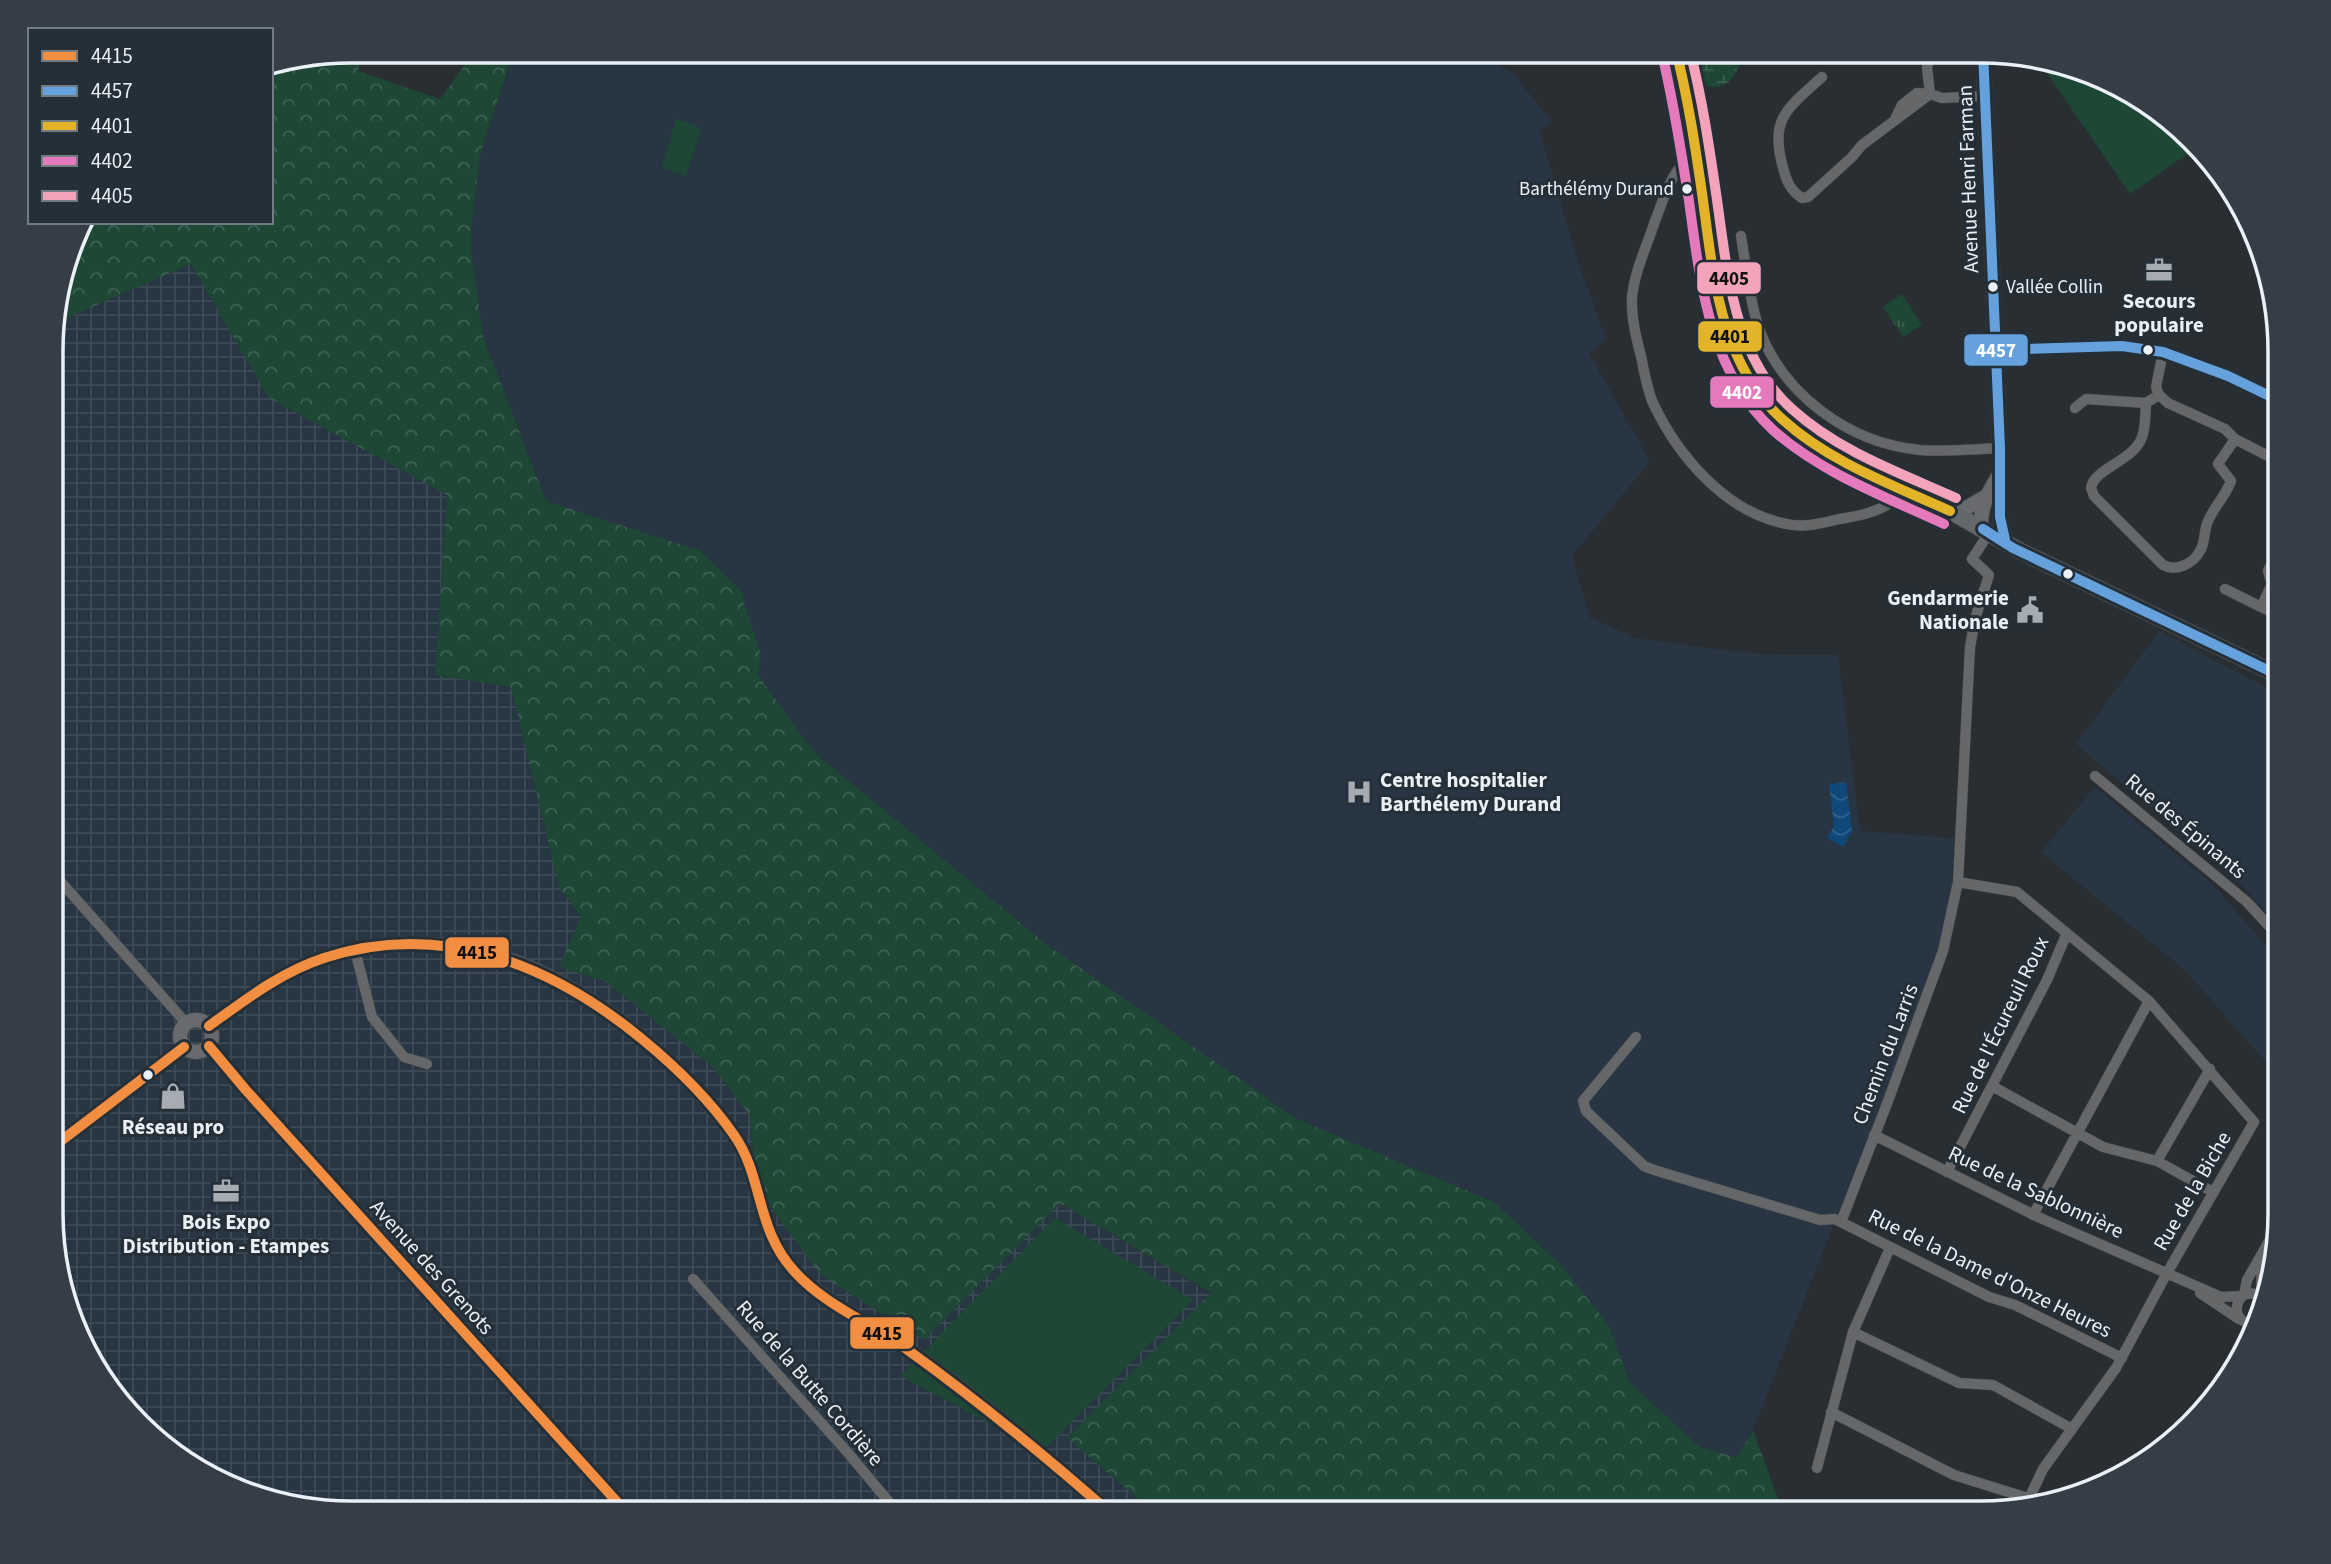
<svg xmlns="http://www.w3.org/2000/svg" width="2331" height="1564" viewBox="0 0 2331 1564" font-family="'Source Sans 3',sans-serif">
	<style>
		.built { fill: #273642 }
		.industrial { fill: url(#industrial-grid) }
		.grass { fill: #1e4736 }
		.forest { fill: url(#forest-crowns) }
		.wetland { fill: url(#wetland-marsh) }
		.park { fill: url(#park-tufts) }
		.water { fill: url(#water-waves) }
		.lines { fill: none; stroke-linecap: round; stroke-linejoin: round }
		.street-casing { stroke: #45494d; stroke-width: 11 }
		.secondary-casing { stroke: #45494d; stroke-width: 16 }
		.primary-casing { stroke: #45494d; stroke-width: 18 }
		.street { stroke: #666769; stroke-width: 10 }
		.secondary { stroke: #696a6d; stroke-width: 14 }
		.primary { stroke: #65686b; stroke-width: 16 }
		.bus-1-casing { stroke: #252f37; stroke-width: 16 }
		.bus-2-casing { stroke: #252f37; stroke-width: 16 }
		.bus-3-casing { stroke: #252f37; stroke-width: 16 }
		.bus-4-casing { stroke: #252f37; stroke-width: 16 }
		.bus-5-casing { stroke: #252f37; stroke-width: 16 }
		.bus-1 { stroke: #f28e42; stroke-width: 10 }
		.bus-2 { stroke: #64a1dd; stroke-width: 10 }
		.bus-3 { stroke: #e3b32a; stroke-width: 10 }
		.bus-4 { stroke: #e47abc; stroke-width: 10 }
		.bus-5 { stroke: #f3a4ba; stroke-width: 10 }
		.bus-dot { fill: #eaf0f6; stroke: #252f37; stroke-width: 2.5 }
		.labels { text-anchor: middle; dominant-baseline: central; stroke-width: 6; stroke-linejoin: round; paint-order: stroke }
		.bus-label { font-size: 19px; fill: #eaf0f6; stroke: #252f37; text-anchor: end }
		.street-label { font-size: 21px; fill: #eaf0f6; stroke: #252f37 }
		.poi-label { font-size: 21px; font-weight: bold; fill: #eaf0f6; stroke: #252f37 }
		.rim { fill: none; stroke: #eaf0f6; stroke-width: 3.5 }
		.line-badge { stroke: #252f37; stroke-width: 2.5 }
		.badge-label { font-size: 19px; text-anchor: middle; font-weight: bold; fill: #fff }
		.pale-badge-label { font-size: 19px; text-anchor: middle; font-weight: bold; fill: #111 }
	</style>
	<defs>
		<pattern id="industrial-grid" width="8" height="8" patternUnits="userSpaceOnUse" patternTransform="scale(1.75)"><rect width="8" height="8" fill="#273642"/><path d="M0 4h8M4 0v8" fill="none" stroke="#3c4a55"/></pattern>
		<pattern id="forest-crowns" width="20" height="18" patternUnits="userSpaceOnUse" patternTransform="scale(1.75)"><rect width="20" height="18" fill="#1e4736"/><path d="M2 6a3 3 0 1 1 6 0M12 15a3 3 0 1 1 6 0" fill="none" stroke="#3f6254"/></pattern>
		<pattern id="wetland-marsh" width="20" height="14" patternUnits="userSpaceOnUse" patternTransform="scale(1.75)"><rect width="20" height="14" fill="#1e4736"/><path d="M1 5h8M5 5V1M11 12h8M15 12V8" fill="none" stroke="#3f6254"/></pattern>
		<pattern id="park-tufts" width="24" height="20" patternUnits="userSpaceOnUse" patternTransform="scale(1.75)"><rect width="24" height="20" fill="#1e4736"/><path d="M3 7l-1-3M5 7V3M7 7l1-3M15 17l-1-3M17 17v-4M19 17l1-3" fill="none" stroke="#3f6254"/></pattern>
		<pattern id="water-waves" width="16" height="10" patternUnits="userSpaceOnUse" patternTransform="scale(1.75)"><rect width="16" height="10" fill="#0f4879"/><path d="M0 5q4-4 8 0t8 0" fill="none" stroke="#32638d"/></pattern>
	</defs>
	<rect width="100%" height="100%" fill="#292e33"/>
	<path class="built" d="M 515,51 L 1471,51 L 1511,71 L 1552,122 L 1539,129 L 1578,261 L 1606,339 L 1589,353 L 1650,461 L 1572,556 L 1590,618 L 1636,638 L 1729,651 L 1785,655 L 1838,655 L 1860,831 L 1954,838 L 1952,887 L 1937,955 L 1925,992 L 1753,1430 L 1737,1458 L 1699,1446 L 1630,1383 L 1608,1324 L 1559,1263 L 1494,1202 L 1297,1119 L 1046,944 L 815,753 L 757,674 L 701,551 L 546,501 L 483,336 L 470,241 L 480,155 Z
		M 2159,631 L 2280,695 L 2280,929 L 2244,887 L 2076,744 Z
		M 2095,787 L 2212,884 L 2280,961 L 2280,1078 L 2186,971 L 2041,852 Z"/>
	<path class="industrial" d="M 191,264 L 269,398 L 447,495 L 435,675 L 511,687 L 559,887 L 581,917 L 560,967 L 605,981 L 713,1067 L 750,1116 L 756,1188 L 924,1340 L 1060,1203 L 1211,1294 L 1067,1438 L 1155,1513 L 350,1513 L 255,1497 L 184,1462 L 91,1364 L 53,1252 L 53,324 Z"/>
	<path class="grass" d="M 2038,60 L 2076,67 L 2147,102 L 2193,150 L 2130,194 Z
		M 676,119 L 701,128 L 686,176 L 662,168 Z
		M 1055,1218 L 1193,1300 L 1043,1451 L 900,1376 Z"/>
	<path class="forest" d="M 351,51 L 362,51 L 358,71 L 440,99 L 475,51 L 514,51 L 480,155 L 470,241 L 483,336 L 546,501 L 701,551 L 740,590 L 761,655 L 757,674 L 815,753 L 1046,944 L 1297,1119 L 1494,1202 L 1559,1263 L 1608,1324 L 1630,1383 L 1699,1446 L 1737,1458 L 1753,1430 L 1783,1513 L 1155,1513 L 1067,1438 L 1211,1293 L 1060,1203 L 924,1340 L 821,1275 L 756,1188 L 750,1116 L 713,1067 L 605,981 L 559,967 L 581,917 L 559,887 L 511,687 L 435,675 L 447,495 L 269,398 L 191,264 L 53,324 L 53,312 L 80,222 L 271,222 L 271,67 Z"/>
	<path class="wetland" d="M 1695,51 L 1734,51 L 1742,58 C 1735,80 1724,93 1699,84 Z"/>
	<path class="park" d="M 1902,294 L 1922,325 L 1903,337 L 1883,307 Z"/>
	<path class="water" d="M 1846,782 L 1852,831 L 1843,847 L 1827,838 L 1834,826 L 1829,784 Z"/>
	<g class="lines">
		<defs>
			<path id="street" d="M 1822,77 C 1787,109 1768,119 1784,171 C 1787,182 1791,191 1802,198 L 1808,197 L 1851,158 L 1862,145 L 1930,94
				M 1930,94 L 1927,67 L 1932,51
				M 1896,117 L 1902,105 L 1917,93 L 1930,94 L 1942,98 L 1985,96
				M 1695,154 C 1672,167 1664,198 1655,221 C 1647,246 1634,272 1632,298 C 1631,317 1636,337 1641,356 C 1644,371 1647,389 1653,403 C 1678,456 1726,513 1787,524 C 1804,528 1823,523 1840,519 C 1857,516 1875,513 1890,503
				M 1741,236 C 1746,266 1749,297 1758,326 C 1782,394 1848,443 1920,450 C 1947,452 1974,449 2000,448
				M 1996,350 L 2122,346 L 2163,352 L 2228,376 L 2280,401
				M 2163,352 L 2156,387 L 2159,395 L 2168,403 L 2225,429 L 2235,439 L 2280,462
				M 2146,403 C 2145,413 2146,427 2142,437 C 2134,461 2094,468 2091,488 L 2094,496 L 2163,565 C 2176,572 2193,564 2200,551 C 2206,542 2203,529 2209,519 C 2215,506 2226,495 2231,481 L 2218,464 L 2235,439
				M 2075,408 L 2086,399 L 2146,403 L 2159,395
				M 2280,546 L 2268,571 L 2272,584 L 2261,607 L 2280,616
				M 2225,589 L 2261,607
				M 2095,776 L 2247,902 L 2280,938
				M 53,873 L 186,1023
				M 1958,882 L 2017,892 L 2149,1001 L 2254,1122 L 2167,1273 L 2116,1368 L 2043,1469 L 2026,1505
				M 355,950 L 372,1017 L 404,1057 L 427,1064
				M 1636,1037 L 1583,1101 L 1586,1111 L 1644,1166 L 1654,1170 L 1820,1220 L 1835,1219 L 1989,1297 L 2015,1305 L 2122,1358
				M 209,1046 L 245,1089 L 254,1097 L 627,1513
				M 1992,1086 L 2103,1147 L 2157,1161 L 2213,1192
				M 1874,1135 L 2038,1217 L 2212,1293 L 2221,1297 L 2242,1296
				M 2157,1161 L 2210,1069
				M 1947,1172 L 2047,980 L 2067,933
				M 2033,1215 L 2149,1001
				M 1841,1222 L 1888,1101 L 1943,951 L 1958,882 L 1970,647 L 1975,619 L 1989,575 L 1972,559 L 1989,533
				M 693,1279 L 849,1454 L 898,1513
				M 2200,1293 L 2239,1319
				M 2244,1295 L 2247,1280 L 2280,1222
				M 2261,1297 L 2262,1256
				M 2259,1321 C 2240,1328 2230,1311 2242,1296 C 2252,1291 2261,1294 2265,1304
				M 1853,1332 L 1959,1383 L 1993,1385 L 2072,1429
				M 1831,1412 L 1954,1475 L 2037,1501
				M 1817,1468 L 1853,1332 L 1890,1248"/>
			<path id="secondary" d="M 1983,51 L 2000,448 L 2000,517 L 2006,544
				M 1950,511 L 1968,507 L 1985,497
				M 1981,528 C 1980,506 1988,493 1999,475
				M180 1036a16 16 0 1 1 32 0a16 16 0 1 1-32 0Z
				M 209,1026 C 245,1000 280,972 324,958 C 377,941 436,939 490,954 C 578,977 684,1062 734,1136 C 764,1178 755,1230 796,1273 C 825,1303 867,1322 901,1345 C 975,1396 1043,1455 1111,1513
				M 53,1147 L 184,1047"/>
			<path id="primary" d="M 1676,51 L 1686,94 L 1717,296 L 1735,352 L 1749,380 L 1765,402 L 1782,419 L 1824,449 L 1950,511 L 2020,551 L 2280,676"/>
		</defs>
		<use href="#street" class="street-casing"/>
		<use href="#secondary" class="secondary-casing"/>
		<use href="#primary" class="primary-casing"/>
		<use href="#street" class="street"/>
		<use href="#secondary" class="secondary"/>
		<use href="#primary" class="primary"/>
		<defs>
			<path id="bus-1" d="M 209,1026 C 245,1000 281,972 324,958 C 441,920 551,964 642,1039 C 676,1067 709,1099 734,1135 C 764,1178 755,1229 795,1272 C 825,1305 869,1322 905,1348 C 976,1399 1043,1454 1109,1512
				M 209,1046 L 245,1089 L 627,1513
				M 53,1147 L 184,1047"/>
			<path id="bus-2" d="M 1983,51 L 2000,448 L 2000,517 L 2006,544
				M 1996,350 L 2122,346 L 2163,352 L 2228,376 L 2280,401
				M 1983,529 L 2013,548 L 2280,676"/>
			<path id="bus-3" d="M 1676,51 C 1688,98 1695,145 1702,193 C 1713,272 1719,362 1782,419 C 1829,462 1893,485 1950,511"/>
			<path id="bus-4" d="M 1662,54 C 1674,103 1681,151 1689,201 C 1700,281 1709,371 1773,430 C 1821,473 1886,497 1944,524"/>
			<path id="bus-5" d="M 1690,51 C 1702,98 1709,145 1716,193 C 1727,267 1732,356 1792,409 C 1838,451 1900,473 1956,498"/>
		</defs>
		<use href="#bus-1" class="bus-1-casing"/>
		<use href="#bus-2" class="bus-2-casing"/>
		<use href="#bus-3" class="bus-3-casing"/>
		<use href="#bus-4" class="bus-4-casing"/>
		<use href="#bus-5" class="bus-5-casing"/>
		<use href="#bus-1" class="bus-1"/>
		<use href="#bus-2" class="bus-2"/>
		<use href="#bus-3" class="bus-3"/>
		<use href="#bus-4" class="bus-4"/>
		<use href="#bus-5" class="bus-5"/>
	</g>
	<defs>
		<symbol id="office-bare" viewBox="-9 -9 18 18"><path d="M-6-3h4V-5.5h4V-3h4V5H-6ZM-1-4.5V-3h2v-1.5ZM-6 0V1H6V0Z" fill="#a6acb2" stroke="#252f37" stroke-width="2.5" paint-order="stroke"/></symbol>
		<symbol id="civic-bare" viewBox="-9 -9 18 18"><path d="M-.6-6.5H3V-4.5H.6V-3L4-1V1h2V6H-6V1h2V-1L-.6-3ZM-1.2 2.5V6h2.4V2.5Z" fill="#a6acb2" stroke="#252f37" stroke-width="2.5" paint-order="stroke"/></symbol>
		<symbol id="hospital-bare" viewBox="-9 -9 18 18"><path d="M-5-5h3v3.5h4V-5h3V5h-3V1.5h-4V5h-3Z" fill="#a6acb2" stroke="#252f37" stroke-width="2.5" paint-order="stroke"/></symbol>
		<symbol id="shop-bare" viewBox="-9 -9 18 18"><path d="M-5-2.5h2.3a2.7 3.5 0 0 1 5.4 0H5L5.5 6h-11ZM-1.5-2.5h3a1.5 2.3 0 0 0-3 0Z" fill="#a6acb2" stroke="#252f37" stroke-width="2.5" paint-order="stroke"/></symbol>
	</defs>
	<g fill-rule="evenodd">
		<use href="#office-bare" x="2140" y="251" width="38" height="38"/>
		<use href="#civic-bare" x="2011" y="591" width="38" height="38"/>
		<use href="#hospital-bare" x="1340" y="773" width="38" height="38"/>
		<use href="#shop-bare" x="154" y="1077" width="38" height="38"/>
		<use href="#office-bare" x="207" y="1172" width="38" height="38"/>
	</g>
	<g class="bus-dot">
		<circle cx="1687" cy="189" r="6"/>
		<circle cx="1993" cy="287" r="6"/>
		<circle cx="2148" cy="350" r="6"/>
		<circle cx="2068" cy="574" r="6"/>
		<circle cx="148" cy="1075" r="6"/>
	</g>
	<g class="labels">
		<g class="bus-label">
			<text x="1674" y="189">Barthélémy Durand</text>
			<text x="2006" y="287" text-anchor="start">Vallée Collin</text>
		</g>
		<g class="street-label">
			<text transform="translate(1968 179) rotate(-92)">Avenue Henri Farman</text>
			<text transform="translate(2186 826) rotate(40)">Rue des Épinants</text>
			<text transform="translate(2000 1025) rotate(-64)">Rue de l'Écureuil Roux</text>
			<text transform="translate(1885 1054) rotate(-69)">Chemin du Larris</text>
			<text transform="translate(2192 1191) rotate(-60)">Rue de la Biche</text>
			<text transform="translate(2036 1192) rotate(25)">Rue de la Sablonnière</text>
			<text transform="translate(432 1267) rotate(48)">Avenue des Grenots</text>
			<text transform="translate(1990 1273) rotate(26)">Rue de la Dame d'Onze Heures</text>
			<text transform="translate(810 1383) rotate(49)">Rue de la Butte Cordière</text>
		</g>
		<g class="poi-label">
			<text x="2159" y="301">Secours<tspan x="2159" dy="24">populaire</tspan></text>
			<text x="2009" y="598" text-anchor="end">Gendarmerie<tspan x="2009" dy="24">Nationale</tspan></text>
			<text x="1380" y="780" text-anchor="start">Centre hospitalier<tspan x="1380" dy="24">Barthélemy Durand</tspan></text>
			<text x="173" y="1127">Réseau pro</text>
			<text x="226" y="1222">Bois Expo<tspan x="226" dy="24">Distribution - Etampes</tspan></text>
		</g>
	</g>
	<path d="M0 0H2331V1564H0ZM351 63H1980A288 288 0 0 1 2268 351V1213A288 288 0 0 1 1980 1501H351A288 288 0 0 1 63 1213V351A288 288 0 0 1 351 63Z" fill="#353e46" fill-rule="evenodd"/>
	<path class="rim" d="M351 63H1980A288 288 0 0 1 2268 351V1213A288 288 0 0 1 1980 1501H351A288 288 0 0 1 63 1213V351A288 288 0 0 1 351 63Z"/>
	<g class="line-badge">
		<rect x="1696" y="261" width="66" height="34" rx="7" fill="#f3a4ba"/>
		<rect x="1697" y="320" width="66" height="33" rx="7" fill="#e3b32a"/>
		<rect x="1963" y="333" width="66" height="34" rx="7" fill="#64a1dd"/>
		<rect x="1709" y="375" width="66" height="34" rx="7" fill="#e47abc"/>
		<rect x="444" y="936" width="66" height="33" rx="7" fill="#f28e42"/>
		<rect x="849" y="1316" width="66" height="34" rx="7" fill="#f28e42"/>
	</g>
	<g class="badge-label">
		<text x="1996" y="357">4457</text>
		<text x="1742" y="399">4402</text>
	</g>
	<g class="pale-badge-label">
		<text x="1729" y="285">4405</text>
		<text x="1730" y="343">4401</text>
		<text x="477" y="959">4415</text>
		<text x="882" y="1340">4415</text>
	</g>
	<rect x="28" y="28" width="245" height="196" fill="#252f37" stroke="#747c83" stroke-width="2"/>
	<rect x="42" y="51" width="35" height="10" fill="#f28e42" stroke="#747c83" stroke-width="2"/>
	<text x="91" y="63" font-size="21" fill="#eaf0f6">4415</text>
	<rect x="42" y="86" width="35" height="10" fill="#64a1dd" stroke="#747c83" stroke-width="2"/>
	<text x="91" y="98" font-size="21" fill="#eaf0f6">4457</text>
	<rect x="42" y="121" width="35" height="10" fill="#e3b32a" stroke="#747c83" stroke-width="2"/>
	<text x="91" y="133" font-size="21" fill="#eaf0f6">4401</text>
	<rect x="42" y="156" width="35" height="10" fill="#e47abc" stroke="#747c83" stroke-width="2"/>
	<text x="91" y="168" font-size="21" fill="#eaf0f6">4402</text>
	<rect x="42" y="191" width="35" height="10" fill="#f3a4ba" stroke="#747c83" stroke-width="2"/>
	<text x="91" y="203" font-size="21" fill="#eaf0f6">4405</text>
</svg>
